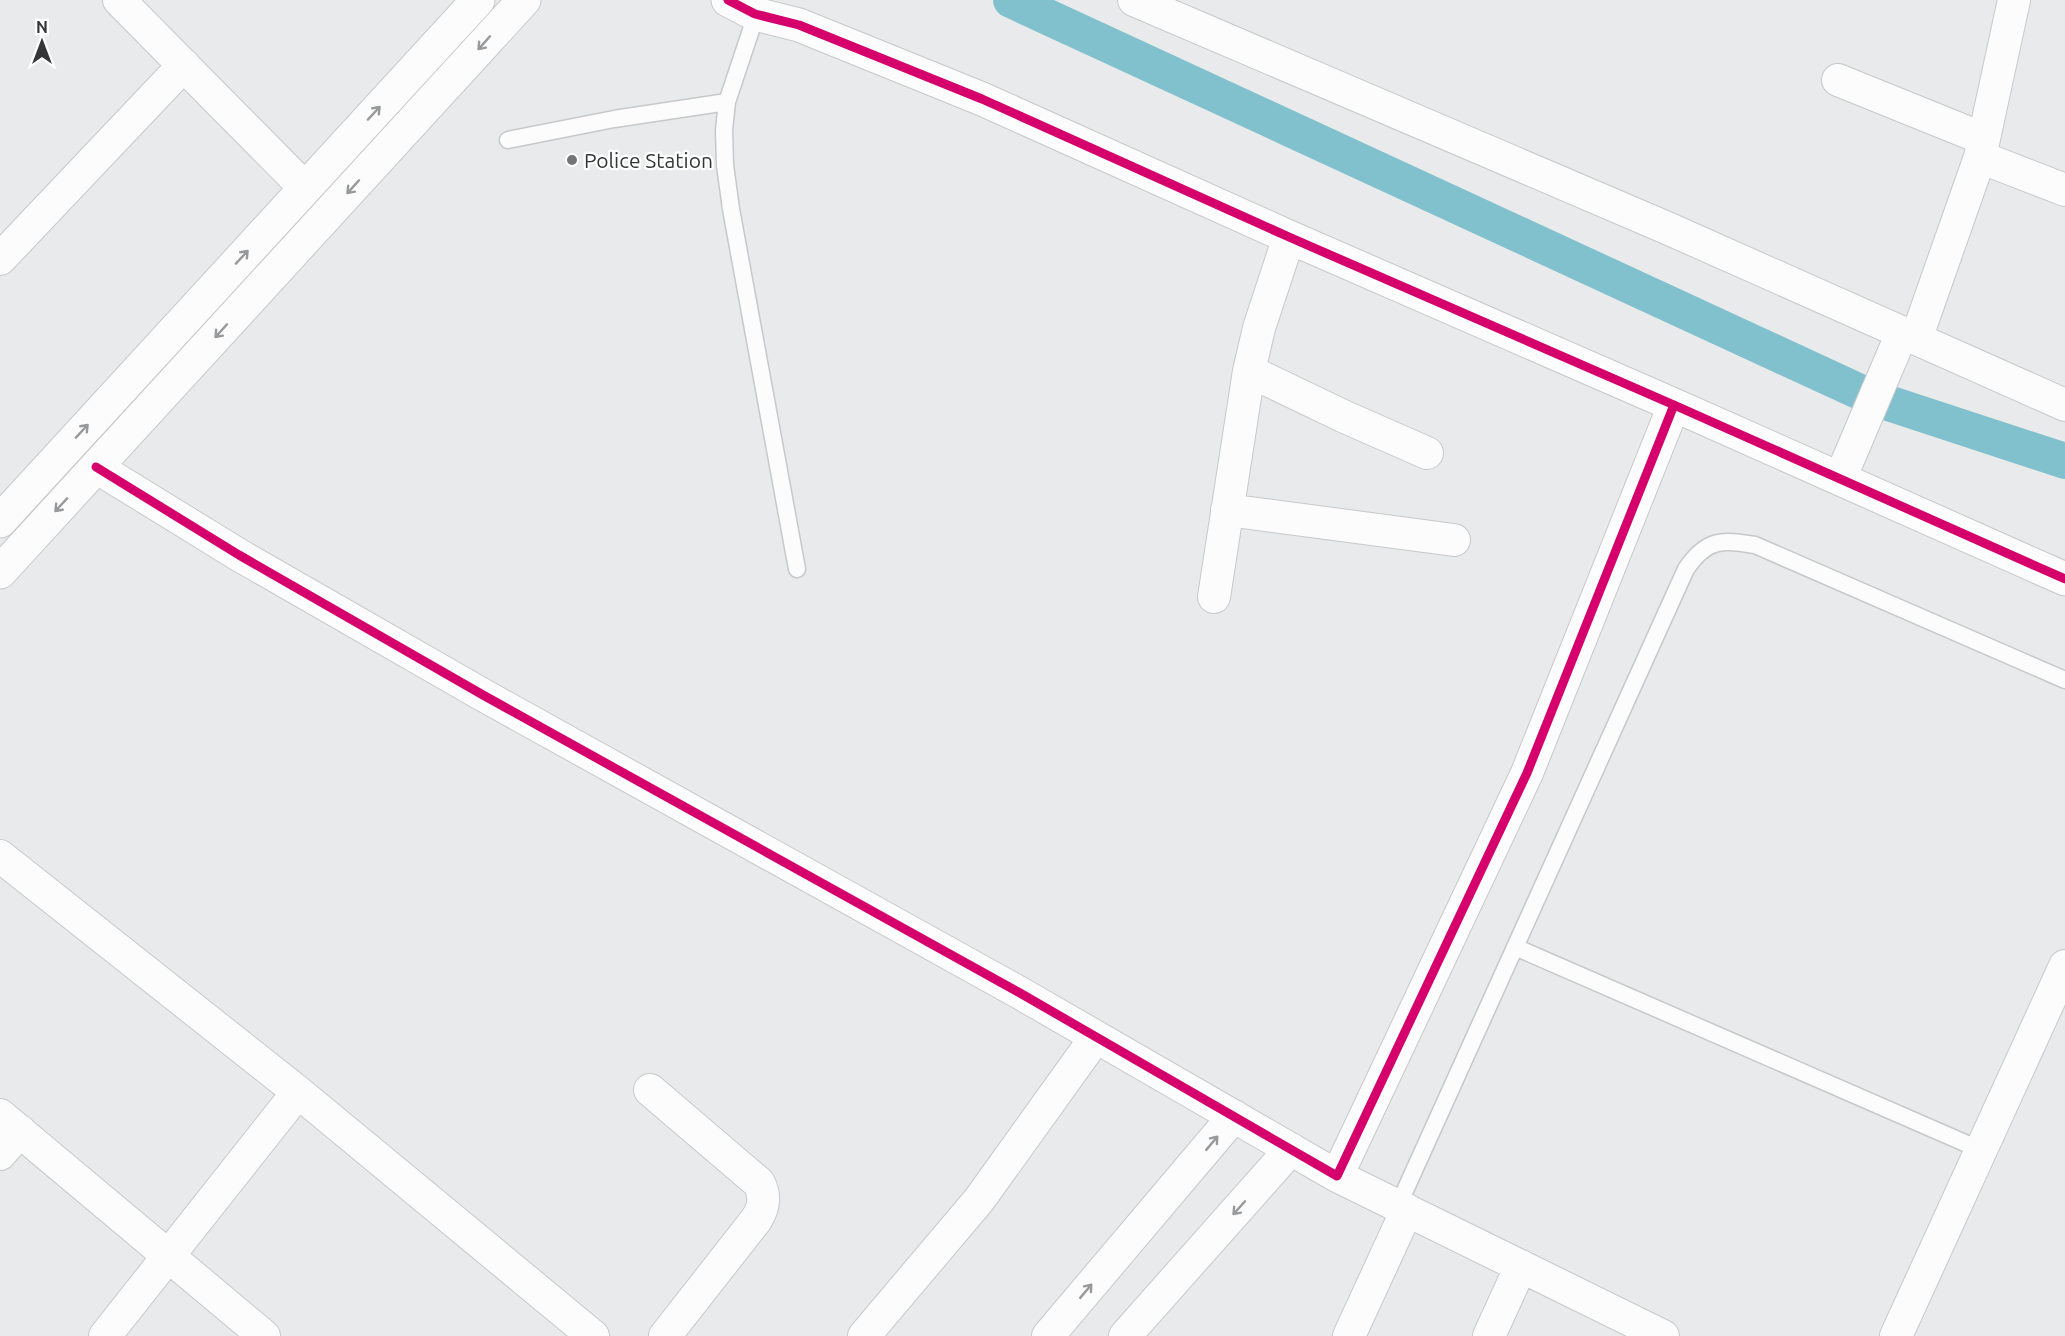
<svg xmlns="http://www.w3.org/2000/svg" width="2065" height="1336" viewBox="0 0 2065 1336" font-family="Ubuntu,sans-serif">
	<style>
		.lines { fill: none; stroke-linecap: round; stroke-linejoin: round }
		.canal { stroke: #81c1cd; stroke-width: 36 }
		.service-casing { stroke: #c7c8c9; stroke-width: 19 }
		.minor-casing { stroke: #c7c8c9; stroke-width: 34 }
		.tertiary-casing { stroke: #c7c8c9; stroke-width: 35 }
		.trunk-casing { stroke: #c7c8c9; stroke-width: 35 }
		.service { stroke: #fcfcfc; stroke-width: 16 }
		.minor { stroke: #fcfcfc; stroke-width: 32 }
		.tertiary { stroke: #fcfcfc; stroke-width: 33 }
		.trunk { stroke: #fcfcfc; stroke-width: 33 }
		.cycleway-casing { stroke: #fff; stroke-width: 13 }
		.cycleway { stroke: #d6006c; stroke-width: 9 }
		.oneway { stroke: #98999a }
		.poi-dot { fill: #747576; stroke: #fff; stroke-width: 2 }
		.labels { text-anchor: middle; dominant-baseline: central; stroke-width: 4.5; stroke-linejoin: round; paint-order: stroke }
		.poi-label { font-size: 21px; fill: #353637; stroke: #fff; text-anchor: start }
	</style>
	<rect width="100%" height="100%" fill="#e9eaec"/>
	<g class="lines">
		<path class="canal" d="M 1011,0 L 1873,398 L 2065,461"/>
		<defs>
			<path id="service" d="M 758,9 L 727,102 L 724,130 L 725,165 L 731,209 L 797,569
				M 508,140 L 614,119 L 727,102
				M 1515,947 L 1981,1150
				M 1398,1206 L 1686,569 C 1707,538 1722,540 1755,545 L 2065,680"/>
			<path id="minor" d="M 119,0 L 305,188
				M 1134,0 L 1667,228 L 2065,405
				M 1838,80 L 1984,139
				M 1980,157 L 2014,0
				M 0,259 L 184,65
				M 1916,339 L 1980,157 L 2065,190
				M 1249,371 L 1345,417 L 1427,453
				M 96,467 L 239,555 L 483,695 L 1020,993 L 1337,1176 L 1527,773 L 1674,405
				M 1840,479 L 1902,333
				M 1227,510 L 1454,540
				M 1214,597 L 1249,371 L 1259,328 L 1289,237
				M 0,856 L 298,1092 L 593,1336
				M 650,1090 L 759,1183 C 766,1197 764,1208 756,1220 L 665,1336
				M 0,1115 L 264,1336
				M 0,1154 L 20,1131
				M 1337,1176 L 1663,1336
				M 105,1336 L 298,1092
				M 864,1336 L 979,1200 L 1096,1037
				M 1048,1336 L 1234,1116
				M 1125,1336 L 1291,1149
				M 1349,1336 L 1407,1210
				M 1489,1336 L 1521,1266
				M 1896,1336 L 2065,966"/>
			<path id="tertiary" d="M 728,0 L 755,14 L 799,25 L 982,99 L 1289,237 L 1674,405 L 2065,579"/>
			<path id="trunk" d="M 0,521 L 478,0
				M 0,572 L 524,0"/>
		</defs>
		<use href="#service" class="service-casing"/>
		<use href="#minor" class="minor-casing"/>
		<use href="#tertiary" class="tertiary-casing"/>
		<use href="#trunk" class="trunk-casing"/>
		<use href="#service" class="service"/>
		<use href="#minor" class="minor"/>
		<use href="#tertiary" class="tertiary"/>
		<use href="#trunk" class="trunk"/>
		<defs>
			<path id="cycleway" d="M 728,0 L 755,14 L 799,25 L 982,99 L 1289,237 L 1674,405 L 2065,579
				M 96,467 L 239,555 L 483,695 L 1020,993 L 1337,1176 L 1527,773 L 1674,405"/>
		</defs>
		<use href="#cycleway" class="cycleway-casing"/>
		<use href="#cycleway" class="cycleway"/>
	</g>
	<defs><path id="oneway-shaft" d="M-6 0H5M1.5-3L5.5 0L1.5 3" fill="none" stroke-width="1.6" stroke-linecap="round" stroke-linejoin="round" transform="scale(1.5)"/></defs>
	<g class="oneway">
		<use href="#oneway-shaft" transform="translate(484 43) rotate(132)"/>
		<use href="#oneway-shaft" transform="translate(374 113) rotate(-47)"/>
		<use href="#oneway-shaft" transform="translate(353 187) rotate(132)"/>
		<use href="#oneway-shaft" transform="translate(242 257) rotate(-47)"/>
		<use href="#oneway-shaft" transform="translate(221 331) rotate(132)"/>
		<use href="#oneway-shaft" transform="translate(82 431) rotate(-47)"/>
		<use href="#oneway-shaft" transform="translate(61 505) rotate(133)"/>
		<use href="#oneway-shaft" transform="translate(1212 1143) rotate(-50)"/>
		<use href="#oneway-shaft" transform="translate(1239 1208) rotate(132)"/>
		<use href="#oneway-shaft" transform="translate(1086 1291) rotate(-50)"/>
	</g>
	<circle class="poi-dot" cx="572" cy="160" r="6"/>
	<g class="labels">
		<g class="poi-label">
			<text x="584" y="160">Police Station</text>
		</g>
	</g>
	<g transform="translate(42 42)" stroke="#ffffff" stroke-width="4.5" paint-order="stroke">
	<path d="M0-4.5L10 22L0 15L-10 22Z" fill="#353637"/>
	<text y="-9" font-size="16" font-weight="bold" text-anchor="middle" fill="#353637">N</text>
	</g>
</svg>
